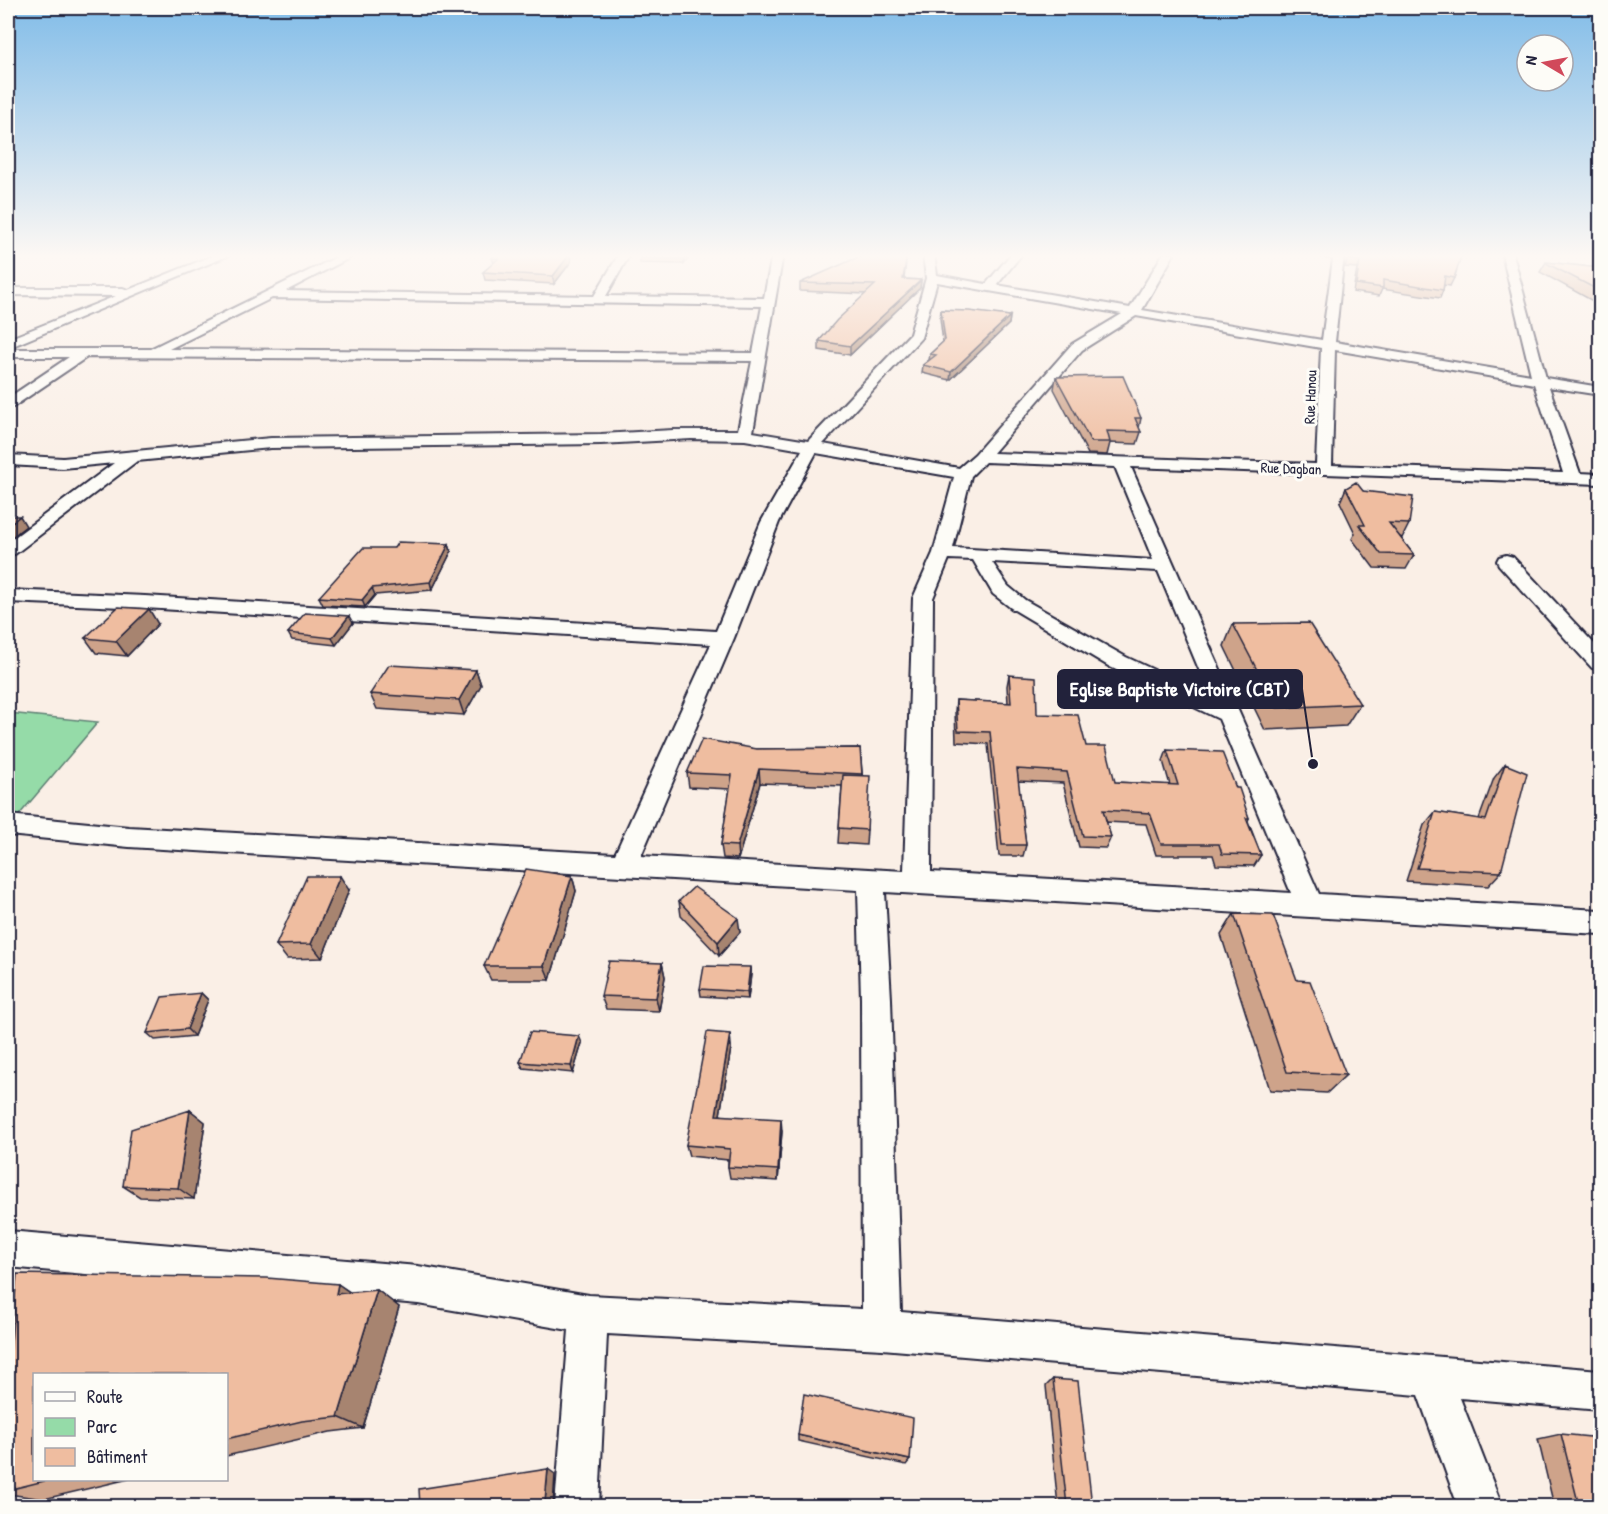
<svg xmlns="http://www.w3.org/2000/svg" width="1608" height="1514" viewBox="0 0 1608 1514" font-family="'Patrick Hand',sans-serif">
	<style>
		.green { fill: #95dba8; stroke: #5c7e72; stroke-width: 1.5 }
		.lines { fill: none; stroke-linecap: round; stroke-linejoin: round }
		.street-casing { stroke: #22223b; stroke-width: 4 }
		.street { fill: #fdfcf7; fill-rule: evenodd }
		.wall { fill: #cea38a; stroke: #22223b; stroke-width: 1.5 }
		.shaded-wall { fill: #a78470; stroke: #22223b; stroke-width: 1.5 }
		.building { fill: #efbda0; stroke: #22223b; stroke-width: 1.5 }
		.labels { text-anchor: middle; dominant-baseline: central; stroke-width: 6; stroke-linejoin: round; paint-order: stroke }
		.far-street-label { font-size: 15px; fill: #22223b; stroke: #fdfcf7 }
		.leader { fill: none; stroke: #22223b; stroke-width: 2 }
		.callout-dot { fill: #22223b; stroke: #fdfcf7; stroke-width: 2 }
		.callout { fill: #22223b; stroke: #22223b; stroke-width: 2 }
		.callout-label { font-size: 20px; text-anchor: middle; font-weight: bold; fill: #fff }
	</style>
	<rect width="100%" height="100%" fill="#faefe6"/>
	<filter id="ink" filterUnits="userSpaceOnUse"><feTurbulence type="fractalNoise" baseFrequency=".0167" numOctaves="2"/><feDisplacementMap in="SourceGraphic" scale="12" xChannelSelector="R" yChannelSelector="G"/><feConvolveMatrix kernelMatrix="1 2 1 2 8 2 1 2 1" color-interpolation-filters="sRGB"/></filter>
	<g filter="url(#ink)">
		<path class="green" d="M 8,713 L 98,722 L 8,828 Z"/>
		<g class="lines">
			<defs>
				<path id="street" d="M 217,254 L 232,254 L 8,348 L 8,339 L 116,296 L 8,295 L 8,288 L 123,288 L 128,290 Z
					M 343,254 L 357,254 L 286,291 L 594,296 L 619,254 L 630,254 L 606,296 L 764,298 L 772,254 L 783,254 L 753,432 L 808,441 L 910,334 L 926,278 L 923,254 L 934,254 L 937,275 L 986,284 L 1011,254 L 1022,254 L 997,285 L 1130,308 L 1163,254 L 1174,254 L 1142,310 L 1322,340 L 1333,259 L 1311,254 L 1344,254 L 1335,342 L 1531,375 L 1502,254 L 1513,254 L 1546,378 L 1600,387 L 1600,395 L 1549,387 L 1580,473 L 1600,474 L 1600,484 L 1131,467 L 1319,894 L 1600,910 L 1600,934 L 885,892 L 891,999 L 901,1312 L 1600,1370 L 1600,1410 L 1460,1398 L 1502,1506 L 1458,1506 L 1418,1395 L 882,1349 L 607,1334 L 599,1506 L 555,1506 L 569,1330 L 418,1304 L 8,1267 L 8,1231 L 418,1266 L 589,1295 L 862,1309 L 861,999 L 858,890 L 129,847 L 8,835 L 8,815 L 129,827 L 615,854 L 711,644 L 145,608 L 8,602 L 8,590 L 145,596 L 716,631 L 761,522 L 802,450 L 745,440 L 691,439 L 601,444 L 271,448 L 137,461 L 15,554 L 8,555 L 8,542 L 114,463 L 63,468 L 8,465 L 8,455 L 63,458 L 271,438 L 601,434 L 673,430 L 738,430 L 752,361 L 87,357 L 13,407 L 8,408 L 8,398 L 69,357 L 8,357 L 8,349 L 150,349 ZM 937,282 L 1122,314 L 1072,344 L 975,454 L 959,468 L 823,444 L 921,338 ZM 272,298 L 762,306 L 753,353 L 169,349 ZM 1136,316 L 1321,348 L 1316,464 L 993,453 L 1082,350 ZM 1335,350 L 1534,384 L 1563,473 L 1332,465 ZM 816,453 L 954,477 L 933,553 L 913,598 L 904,871 L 641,856 L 734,638 L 779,522 ZM 985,462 L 1115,467 L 1153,560 L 953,548 L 971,476 ZM 949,559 L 973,560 L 993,594 L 1011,608 L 1110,667 L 1219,719 L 1291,893 L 931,872 L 933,598 ZM 992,562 L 1158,571 L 1210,696 L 1126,657 L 1025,600 L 1008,586 Z
					M 1506,555 L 1513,557 L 1600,650 L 1600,670 L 1592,668 L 1499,565 L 1497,561 L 1499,557 Z"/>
			</defs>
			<use href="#street" class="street-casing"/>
			<use href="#street" class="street"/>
		</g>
		<path class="wall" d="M 570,254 L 571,262 L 554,284 L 485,280 L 483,272 L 494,263 L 492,258 Z
			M 692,254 L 684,264 L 640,263 L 640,258 Z
			M 907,254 L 904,279 L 921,280 L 920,288 L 850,355 L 819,350 L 819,341 L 866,294 L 800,291 L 800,283 Z
			M 1349,254 L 1462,254 L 1454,278 L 1450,286 L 1444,285 L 1443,290 L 1440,298 L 1382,289 L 1379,296 L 1353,292 L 1357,268 L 1345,267 Z
			M 1546,262 L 1600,268 L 1600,305 L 1540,272 Z
			M 941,310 L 1010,316 L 1009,324 L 950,380 L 922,373 L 923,365 L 929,360 L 930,354 L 943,342 L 940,318 Z
			M 1056,377 L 1141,418 L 1139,428 L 1141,432 L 1137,444 L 1110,443 L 1107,455 L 1088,454 L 1054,389 Z
			M 1346,488 L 1363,491 L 1409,524 L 1402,538 L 1400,537 L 1414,555 L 1406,569 L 1374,568 L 1352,539 L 1355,533 L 1340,502 Z
			M 449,544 L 451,552 L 432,590 L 375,595 L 365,607 L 323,605 L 319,597 L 394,548 Z
			M 353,623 L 336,645 L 292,640 L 288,633 Z
			M 158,624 L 127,656 L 96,653 L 85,638 Z
			M 1233,624 L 1360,704 L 1346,726 L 1265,730 L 1224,646 Z
			M 476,670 L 481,685 L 464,715 L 377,709 L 370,694 Z
			M 1009,675 L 1037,714 L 1086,746 L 1115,782 L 1170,785 L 1163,761 L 1167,750 L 1236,788 L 1249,818 L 1248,821 L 1261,855 L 1254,866 L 1216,865 L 1213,855 L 1156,855 L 1146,824 L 1106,822 L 1111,837 L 1106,848 L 1079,847 L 1063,783 L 1018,781 L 1026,845 L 1023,856 L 999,856 L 988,744 L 956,742 L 955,711 L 956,700 L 1008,703 L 1007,686 Z
			M 860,748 L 867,830 L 866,845 L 838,843 L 842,786 L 760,783 L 738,859 L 723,858 L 721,845 L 730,789 L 689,787 L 687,773 L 757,749 Z
			M 1505,764 L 1501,872 L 1488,886 L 1406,881 L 1424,825 L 1435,812 L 1479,819 L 1494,778 Z
			M 572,876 L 576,891 L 550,980 L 491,980 L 484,966 Z
			M 349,890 L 322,958 L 287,959 L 276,945 Z
			M 679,901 L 740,932 L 719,956 L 681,916 Z
			M 1234,914 L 1297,980 L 1346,1075 L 1327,1093 L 1270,1090 L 1221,935 Z
			M 662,963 L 665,977 L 659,1011 L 606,1009 L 601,996 Z
			M 751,974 L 748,999 L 701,996 L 700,989 Z
			M 201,993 L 208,1000 L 194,1036 L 155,1040 L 147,1033 Z
			M 730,1034 L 731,1048 L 720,1115 L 782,1131 L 778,1181 L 730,1178 L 728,1167 L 728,1160 L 689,1156 L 686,1145 Z
			M 582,1043 L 573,1073 L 523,1068 L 520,1062 Z
			M 190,1110 L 205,1122 L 194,1199 L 140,1197 L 123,1186 Z
			M 338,1284 L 350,1292 L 377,1290 L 399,1307 L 363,1428 L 330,1432 L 226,1456 L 226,1374 L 34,1479 L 129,1479 L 44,1499 L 8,1494 L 8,1377 Z
			M 1053,1379 L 1092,1506 L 1058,1506 L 1046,1386 Z
			M 1561,1434 L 1600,1506 L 1554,1506 L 1538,1439 Z
			M 798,1435 L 910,1460 L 906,1465 L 798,1441 Z"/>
		<path class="shaded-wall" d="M 570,254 L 571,262 L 554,284 L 553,276 Z
			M 687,254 L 692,254 L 684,264 L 684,259 Z
			M 921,280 L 920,288 L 850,355 L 850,346 Z
			M 1010,316 L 1009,324 L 950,380 L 951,372 Z
			M 20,516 L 26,526 L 8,540 L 8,525 Z
			M 449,544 L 451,552 L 432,590 L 430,582 Z
			M 372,588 L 375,595 L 365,607 L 362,600 Z
			M 149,609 L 158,624 L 127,656 L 116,641 Z
			M 349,616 L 353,623 L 336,645 L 332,638 Z
			M 476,670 L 481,685 L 464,715 L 459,700 Z
			M 759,769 L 760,783 L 738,859 L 737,846 Z
			M 340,876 L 349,890 L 322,958 L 311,944 Z
			M 572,876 L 576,891 L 550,980 L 544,966 Z
			M 738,918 L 740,932 L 719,956 L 718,942 Z
			M 662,963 L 665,977 L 659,1011 L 656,998 Z
			M 750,967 L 751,974 L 748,999 L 747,992 Z
			M 201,993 L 208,1000 L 194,1036 L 187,1029 Z
			M 730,1034 L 731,1048 L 718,1127 L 716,1115 Z
			M 579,1036 L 582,1043 L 573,1073 L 571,1066 Z
			M 190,1110 L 205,1122 L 194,1199 L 178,1188 Z
			M 781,1119 L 782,1131 L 778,1181 L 778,1170 Z
			M 338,1284 L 362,1301 L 336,1294 Z
			M 377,1290 L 399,1307 L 363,1428 L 338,1417 Z
			M 548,1469 L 555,1474 L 553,1506 L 545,1502 Z"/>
		<path class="building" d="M 496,254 L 570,254 L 553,276 L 483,272 L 499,258 L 492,258 Z
			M 642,254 L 687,254 L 684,259 L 640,258 Z
			M 865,254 L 907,254 L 903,279 L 921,280 L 850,346 L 819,341 L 837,320 L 875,285 L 800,283 Z
			M 1349,254 L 1462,254 L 1454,278 L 1445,276 L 1443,290 L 1383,280 L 1383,288 L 1356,284 L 1360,261 L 1348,259 Z
			M 1546,262 L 1600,268 L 1600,291 L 1546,263 Z
			M 941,310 L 969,311 L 1010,316 L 951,372 L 923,365 L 936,355 L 930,354 L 945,340 Z
			M 1123,376 L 1141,418 L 1135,418 L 1141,432 L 1107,431 L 1110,442 L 1091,442 L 1056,377 Z
			M 1356,482 L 1363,491 L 1413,497 L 1409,524 L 1389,523 L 1414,555 L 1381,554 L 1359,525 L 1365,525 L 1346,488 Z
			M 8,516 L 20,516 L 8,525 Z
			M 398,542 L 449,544 L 430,582 L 372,588 L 362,600 L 319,597 L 363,548 L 394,548 Z
			M 118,607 L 149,609 L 116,641 L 85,638 Z
			M 305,613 L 349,616 L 332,638 L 288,633 Z
			M 1309,623 L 1360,704 L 1277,708 L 1233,624 Z
			M 389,665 L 476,670 L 459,700 L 370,694 Z
			M 1009,675 L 1036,677 L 1037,714 L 1078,715 L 1086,746 L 1106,746 L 1115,782 L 1178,785 L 1167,750 L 1222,752 L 1236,788 L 1239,788 L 1249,818 L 1246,818 L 1261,855 L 1222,854 L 1219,844 L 1161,844 L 1150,813 L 1103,810 L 1111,837 L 1083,836 L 1067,772 L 1017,769 L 1026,845 L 1002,845 L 990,732 L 958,731 L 956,700 L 1011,703 Z
			M 702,739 L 757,749 L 860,748 L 862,774 L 759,769 L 737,846 L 721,845 L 732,775 L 687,773 Z
			M 1505,764 L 1527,773 L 1501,872 L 1417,868 L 1435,812 L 1486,820 Z
			M 843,775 L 870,776 L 867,830 L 839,828 Z
			M 526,869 L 572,876 L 544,966 L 484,966 Z
			M 307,876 L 340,876 L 311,944 L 276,945 Z
			M 694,887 L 738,918 L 718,942 L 679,901 Z
			M 1234,914 L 1273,915 L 1297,980 L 1310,981 L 1346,1075 L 1287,1072 Z
			M 609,961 L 662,963 L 656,998 L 601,996 Z
			M 704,966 L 750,967 L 747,992 L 700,989 Z
			M 201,993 L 187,1029 L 147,1033 L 162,997 Z
			M 530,1032 L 579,1036 L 571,1066 L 520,1062 Z
			M 707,1032 L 730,1034 L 716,1115 L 781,1119 L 778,1170 L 728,1167 L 730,1149 L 686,1145 Z
			M 190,1110 L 178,1188 L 123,1186 L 131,1129 Z
			M 17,1274 L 267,1278 L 338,1284 L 336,1294 L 377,1290 L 338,1417 L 302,1421 L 226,1439 L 226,1374 L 34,1374 L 34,1479 L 52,1479 L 8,1490 L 8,1377 Z
			M 1053,1379 L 1078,1381 L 1092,1506 L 1067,1506 Z
			M 804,1394 L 913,1418 L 910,1460 L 798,1435 Z
			M 1561,1434 L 1600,1438 L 1600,1506 L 1579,1506 Z
			M 548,1469 L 545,1502 L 553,1505 L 553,1506 L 420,1506 L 419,1489 Z"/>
	</g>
	<linearGradient id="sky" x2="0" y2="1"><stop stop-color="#81bce8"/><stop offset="0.55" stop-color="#fdf8f4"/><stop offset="1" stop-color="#fdf8f4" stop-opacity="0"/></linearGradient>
	<rect width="1608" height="466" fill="url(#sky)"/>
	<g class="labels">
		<g class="far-street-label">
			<text transform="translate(1310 397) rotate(-88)">Rue Hanou</text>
			<text transform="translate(1291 468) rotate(2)">Rue Dagban</text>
		</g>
	</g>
	<path class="leader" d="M1313 764L1302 689"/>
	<circle class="callout-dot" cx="1313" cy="764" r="6"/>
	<rect class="callout" x="1058" y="670" width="244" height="38" rx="6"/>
	<g class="callout-label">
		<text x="1180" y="696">Eglise Baptiste Victoire (CBT)</text>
	</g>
	<rect width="1608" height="1514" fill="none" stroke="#fdfcf7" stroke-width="30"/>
	<rect x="15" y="15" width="1578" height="1484" fill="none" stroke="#22223b" stroke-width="2" filter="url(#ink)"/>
	<rect x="33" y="1373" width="195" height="108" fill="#fdfcf7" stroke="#a5a5ac" stroke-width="1.5"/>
	<rect x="45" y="1392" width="30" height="9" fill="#fdfcf7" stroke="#a5a5ac" stroke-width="1.5"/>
	<text x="87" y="1403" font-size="18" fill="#22223b">Route</text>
	<rect x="45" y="1418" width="30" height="18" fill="#95dba8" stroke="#a5a5ac" stroke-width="1.5"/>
	<text x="87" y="1433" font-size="18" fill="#22223b">Parc</text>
	<rect x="45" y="1448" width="30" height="18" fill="#efbda0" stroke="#a5a5ac" stroke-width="1.5"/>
	<text x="87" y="1463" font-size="18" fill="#22223b">Bâtiment</text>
	<g transform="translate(1545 63) rotate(280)"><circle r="28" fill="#fdfcf7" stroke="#a5a5ac" stroke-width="1.5"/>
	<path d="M0-4.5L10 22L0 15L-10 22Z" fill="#d1495b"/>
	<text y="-9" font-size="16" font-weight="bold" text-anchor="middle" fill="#22223b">N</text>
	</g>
</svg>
